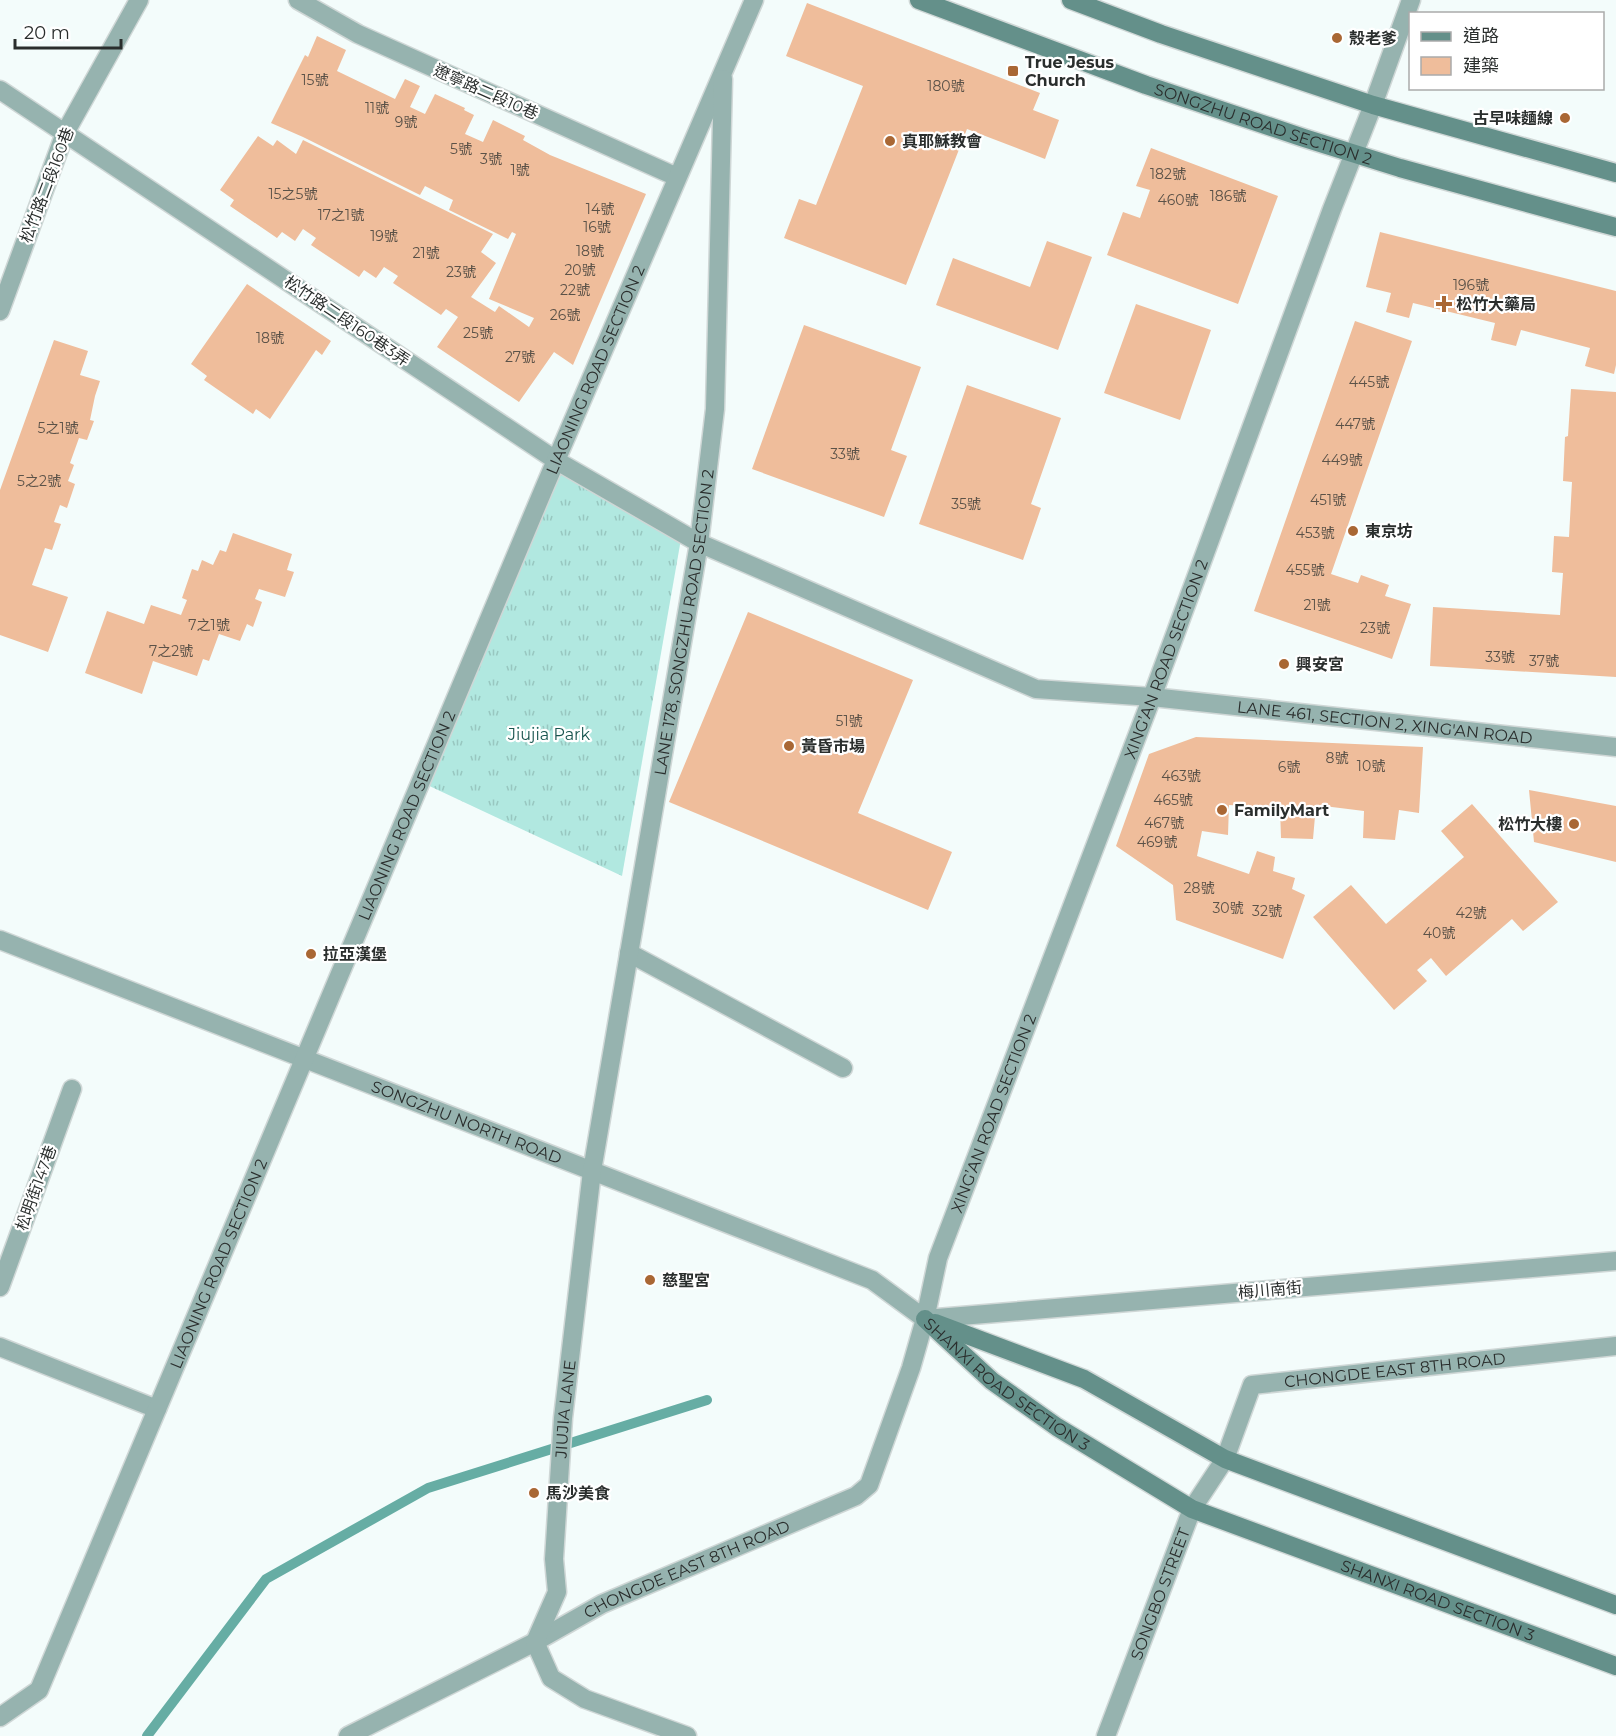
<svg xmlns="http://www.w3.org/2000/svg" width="1616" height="1736" viewBox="0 0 1616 1736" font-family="Montserrat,'Noto Sans TC',sans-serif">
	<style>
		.grass { fill: url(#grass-tufts) }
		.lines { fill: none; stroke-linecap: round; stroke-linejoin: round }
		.stream { stroke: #66ada4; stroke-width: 10 }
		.building { fill: #efbd9b }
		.lane-casing { stroke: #cfd7d6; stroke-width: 21 }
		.street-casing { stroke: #cfd7d6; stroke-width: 21 }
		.secondary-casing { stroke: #cfd7d6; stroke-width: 21 }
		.lane { stroke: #96b3af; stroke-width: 18 }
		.street { stroke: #96b3af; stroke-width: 18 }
		.secondary { stroke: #64908a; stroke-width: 18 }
		.poi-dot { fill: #a96734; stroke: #fff; stroke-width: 2 }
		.labels { text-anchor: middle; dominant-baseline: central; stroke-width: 4.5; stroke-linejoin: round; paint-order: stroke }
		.number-label { font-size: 14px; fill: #5b5248 }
		.poi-label { font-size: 16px; font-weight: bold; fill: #2a2e2d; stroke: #fff; text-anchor: start }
		.street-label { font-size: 16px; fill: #2a2e2d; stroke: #fff }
		.park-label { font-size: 16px; fill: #19554f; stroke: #fff }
	</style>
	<defs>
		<pattern id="grass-tufts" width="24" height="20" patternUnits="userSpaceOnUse" patternTransform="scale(1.5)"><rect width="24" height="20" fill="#b1e8e0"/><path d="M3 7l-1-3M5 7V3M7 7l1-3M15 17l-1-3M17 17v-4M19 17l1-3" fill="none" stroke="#98c7c0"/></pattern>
	</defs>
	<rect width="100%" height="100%" fill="#f3fcfb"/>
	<path class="grass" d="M 561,470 L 681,539 L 622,876 L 423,783 Z"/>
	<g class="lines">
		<path class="stream" d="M 147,1736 L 266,1579 L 428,1488 L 707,1400"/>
	</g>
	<path class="building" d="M 807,3 L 1040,93 L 1033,110 L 1059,120 L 1045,159 L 967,129 L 906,285 L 784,238 L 799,199 L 816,205 L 863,86 L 786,56 Z
		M 317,36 L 346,50 L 337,71 L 395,99 L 405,79 L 420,86 L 410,107 L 425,114 L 435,94 L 465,108 L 464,110 L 474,115 L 465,134 L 483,142 L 493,120 L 525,136 L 523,140 L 550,155 L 646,194 L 573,365 L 554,352 L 519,402 L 437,347 L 458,317 L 446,309 L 441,315 L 393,283 L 398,276 L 384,267 L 376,278 L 364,270 L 359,277 L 311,245 L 316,238 L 303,229 L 295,241 L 282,232 L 277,238 L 230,206 L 234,200 L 220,190 L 258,136 L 273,146 L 277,140 L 296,154 L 303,140 L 493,234 L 481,252 L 496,263 L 471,297 L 495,312 L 499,306 L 529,327 L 534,318 L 489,299 L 516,234 L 512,232 L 508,239 L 449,210 L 453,200 L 425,186 L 420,195 L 303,137 L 271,123 L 305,55 L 308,57 Z
		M 1151,148 L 1278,196 L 1238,304 L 1107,255 L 1123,212 L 1140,218 L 1150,190 L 1136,186 Z
		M 1380,232 L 1616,291 L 1616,365 L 1614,374 L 1585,366 L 1590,348 L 1521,330 L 1516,346 L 1491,340 L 1495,323 L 1413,303 L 1409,318 L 1386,312 L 1391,293 L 1366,287 Z
		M 1047,241 L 1092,257 L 1058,350 L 936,305 L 953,258 L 1030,287 Z
		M 247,284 L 331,341 L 322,355 L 316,350 L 270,419 L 256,409 L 253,414 L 204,380 L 207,376 L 191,364 Z
		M 1136,304 L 1211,330 L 1180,420 L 1104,393 Z
		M 1355,321 L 1412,341 L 1331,574 L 1358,583 L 1361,575 L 1389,585 L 1385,596 L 1411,604 L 1392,659 L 1254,611 Z
		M 804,325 L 921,367 L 891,450 L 907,456 L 884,517 L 752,469 Z
		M 54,340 L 88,351 L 80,375 L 100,381 L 95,396 L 90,420 L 94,421 L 87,440 L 79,438 L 70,463 L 74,465 L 68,481 L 75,484 L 67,508 L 60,505 L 54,522 L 61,524 L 52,550 L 45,548 L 32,585 L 68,597 L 48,652 L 0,635 L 0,490 Z
		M 967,385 L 1061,418 L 1031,504 L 1041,508 L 1023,560 L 919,524 Z
		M 1571,389 L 1616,392 L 1616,677 L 1430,666 L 1433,607 L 1560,615 L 1563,573 L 1552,572 L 1554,536 L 1569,537 L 1572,482 L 1563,481 L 1565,437 L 1568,436 Z
		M 233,533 L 292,554 L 287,570 L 294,572 L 285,597 L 259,589 L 255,599 L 262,602 L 253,627 L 247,624 L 240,641 L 219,634 L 209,661 L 203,659 L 197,676 L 153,661 L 142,694 L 85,673 L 107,611 L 144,624 L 151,605 L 181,615 L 187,600 L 182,598 L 192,569 L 198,571 L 202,560 L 213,565 L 220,550 L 226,552 Z
		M 748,612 L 913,680 L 858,813 L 952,852 L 928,910 L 669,802 Z
		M 1196,737 L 1423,747 L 1419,813 L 1399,810 L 1395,840 L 1363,838 L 1364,811 L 1316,805 L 1313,839 L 1281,838 L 1280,808 L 1229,805 L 1228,835 L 1202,831 L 1197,856 L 1249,874 L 1257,851 L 1275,857 L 1273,871 L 1295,878 L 1292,889 L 1305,895 L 1283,959 L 1176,920 L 1173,885 L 1116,846 L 1149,754 Z
		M 1529,790 L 1616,806 L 1616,862 L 1534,842 Z
		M 1472,804 L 1558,902 L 1523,931 L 1512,919 L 1446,976 L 1431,958 L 1417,970 L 1427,981 L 1394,1010 L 1313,917 L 1351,885 L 1386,924 L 1464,857 L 1441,831 Z"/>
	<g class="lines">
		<defs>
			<path id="lane" d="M 629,953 L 843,1068"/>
			<g id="street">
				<path d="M 298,0 L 358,34 L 677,177"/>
				<path id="s1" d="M 0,90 L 557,461 L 699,543 L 1036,689 L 1152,697 L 1616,747"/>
				<path d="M 0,311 L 65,133 L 139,0"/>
				<path id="s2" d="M 0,940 L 872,1280 L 925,1319"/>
				<path d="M 0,1287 L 72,1089"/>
				<path d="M 925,1319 L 1616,1261"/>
				<path d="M 0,1347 L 157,1409"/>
				<path id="s3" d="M 0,1717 L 39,1690 L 545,486 L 754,0"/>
				<path id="s4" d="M 348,1736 L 535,1642 L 602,1604 L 856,1496 L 869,1485 L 911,1368 L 925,1319 L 938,1258 L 1152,697 L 1332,209 L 1373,105 L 1411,0"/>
				<path id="s5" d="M 687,1736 L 585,1699 L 551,1678 L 535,1642 L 557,1592 L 554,1559 L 563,1418 L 592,1171 L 699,543 L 715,409 L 723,79"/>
				<path id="s6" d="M 1106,1736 L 1192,1509 L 1225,1459 L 1252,1385 L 1616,1346"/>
			</g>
			<g id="secondary">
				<path id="s7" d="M 919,0 L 1146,85 L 1304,138 L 1400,168 L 1593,221 L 1616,227"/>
				<path d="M 1071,0 L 1161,34 L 1373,105 L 1616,173"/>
				<path id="s8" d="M 925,1319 L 992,1381 L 1057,1427 L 1192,1509 L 1616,1666"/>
				<path d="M 935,1323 L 1084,1379 L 1225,1459 L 1616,1605"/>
			</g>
		</defs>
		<use href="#lane" class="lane-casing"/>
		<use href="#street" class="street-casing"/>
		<use href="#secondary" class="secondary-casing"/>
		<use href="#lane" class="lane"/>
		<use href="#street" class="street"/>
		<use href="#secondary" class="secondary"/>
	</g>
	<g class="poi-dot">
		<circle cx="1337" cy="38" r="6"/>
		<rect x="1007" y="65" width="12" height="12" rx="3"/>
		<circle cx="1565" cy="118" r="6"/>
		<circle cx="890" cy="141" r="6"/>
		<path d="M1441 295h6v6h6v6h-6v6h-6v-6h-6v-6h6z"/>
		<circle cx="1353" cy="531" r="6"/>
		<circle cx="1284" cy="664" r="6"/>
		<circle cx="789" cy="746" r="6"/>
		<circle cx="1222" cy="810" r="6"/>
		<circle cx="1574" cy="824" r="6"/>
		<circle cx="311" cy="954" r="6"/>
		<circle cx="650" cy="1280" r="6"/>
		<circle cx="534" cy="1493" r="6"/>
	</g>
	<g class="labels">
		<g class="number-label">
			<text x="315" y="80">15號</text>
			<text x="946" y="86">180號</text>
			<text x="377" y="108">11號</text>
			<text x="406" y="122">9號</text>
			<text x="461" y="149">5號</text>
			<text x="491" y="159">3號</text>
			<text x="520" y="170">1號</text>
			<text x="1168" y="174">182號</text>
			<text x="293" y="194">15之5號</text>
			<text x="1228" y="196">186號</text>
			<text x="1178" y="200">460號</text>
			<text x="600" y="209">14號</text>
			<text x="341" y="215">17之1號</text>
			<text x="597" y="227">16號</text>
			<text x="384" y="236">19號</text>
			<text x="590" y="251">18號</text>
			<text x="426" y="253">21號</text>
			<text x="580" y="270">20號</text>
			<text x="461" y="272">23號</text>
			<text x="1471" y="285">196號</text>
			<text x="575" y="290">22號</text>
			<text x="565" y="315">26號</text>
			<text x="478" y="333">25號</text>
			<text x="270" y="338">18號</text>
			<text x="520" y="357">27號</text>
			<text x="1369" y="382">445號</text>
			<text x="1355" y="424">447號</text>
			<text x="58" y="428">5之1號</text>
			<text x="845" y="454">33號</text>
			<text x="1342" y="460">449號</text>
			<text x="39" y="481">5之2號</text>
			<text x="1328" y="500">451號</text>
			<text x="966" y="504">35號</text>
			<text x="1315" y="533">453號</text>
			<text x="1305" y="570">455號</text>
			<text x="1317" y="605">21號</text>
			<text x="209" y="625">7之1號</text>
			<text x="1375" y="628">23號</text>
			<text x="171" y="651">7之2號</text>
			<text x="1500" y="657">33號</text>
			<text x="1544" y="661">37號</text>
			<text x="849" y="721">51號</text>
			<text x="1337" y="758">8號</text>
			<text x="1371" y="766">10號</text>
			<text x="1289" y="767">6號</text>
			<text x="1181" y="776">463號</text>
			<text x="1173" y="800">465號</text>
			<text x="1164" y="823">467號</text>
			<text x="1157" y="842">469號</text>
			<text x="1199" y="888">28號</text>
			<text x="1228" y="908">30號</text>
			<text x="1267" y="911">32號</text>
			<text x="1471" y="913">42號</text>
			<text x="1439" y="933">40號</text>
		</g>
		<g class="poi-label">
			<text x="1349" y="38">殼老爹</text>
			<text x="1025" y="62">True Jesus<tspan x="1025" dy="18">Church</tspan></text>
			<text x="1553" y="118" text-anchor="end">古早味麵線</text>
			<text x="902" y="141">真耶穌教會</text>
			<text x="1456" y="304">松竹大藥局</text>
			<text x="1365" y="531">東京坊</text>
			<text x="1296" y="664">興安宮</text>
			<text x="801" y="746">黃昏市場</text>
			<text x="1234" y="810">FamilyMart</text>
			<text x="1562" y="824" text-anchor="end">松竹大樓</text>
			<text x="323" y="954">拉亞漢堡</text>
			<text x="662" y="1280">慈聖宮</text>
			<text x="546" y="1493">馬沙美食</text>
		</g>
		<g class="street-label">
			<text transform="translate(486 92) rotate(24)">遼寧路二段10巷</text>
			<text stroke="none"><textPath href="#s7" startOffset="366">SONGZHU ROAD SECTION 2</textPath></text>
			<text transform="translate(47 185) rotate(-69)">松竹路二段160巷</text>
			<text transform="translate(347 321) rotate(34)">松竹路二段160巷3弄</text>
			<text stroke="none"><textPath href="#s3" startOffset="1480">LIAONING ROAD SECTION 2</textPath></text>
			<text stroke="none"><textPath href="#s5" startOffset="1222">LANE 178, SONGZHU ROAD SECTION 2</textPath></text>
			<text stroke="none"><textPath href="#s4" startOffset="1458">XING’AN ROAD SECTION 2</textPath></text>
			<text stroke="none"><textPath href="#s1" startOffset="1551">LANE 461, SECTION 2, XING'AN ROAD</textPath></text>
			<text stroke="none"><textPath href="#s3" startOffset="996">LIAONING ROAD SECTION 2</textPath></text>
			<text stroke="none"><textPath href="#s4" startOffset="972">XING’AN ROAD SECTION 2</textPath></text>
			<text stroke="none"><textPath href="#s2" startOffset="501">SONGZHU NORTH ROAD</textPath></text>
			<text transform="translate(36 1188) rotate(-70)">松明街147巷</text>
			<text stroke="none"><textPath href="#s3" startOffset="510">LIAONING ROAD SECTION 2</textPath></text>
			<text transform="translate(1270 1290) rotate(-5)">梅川南街</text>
			<text stroke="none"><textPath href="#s6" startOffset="525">CHONGDE EAST 8TH ROAD</textPath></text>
			<text stroke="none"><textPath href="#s8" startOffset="105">SHANXI ROAD SECTION 3</textPath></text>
			<text stroke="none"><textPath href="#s5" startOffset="426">JIUJIA LANE</textPath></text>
			<text stroke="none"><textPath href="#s4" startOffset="378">CHONGDE EAST 8TH ROAD</textPath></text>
			<text stroke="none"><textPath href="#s6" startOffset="152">SONGBO STREET</textPath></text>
			<text stroke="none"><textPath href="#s8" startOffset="591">SHANXI ROAD SECTION 3</textPath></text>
		</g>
		<g class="park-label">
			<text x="549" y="734">Jiujia Park</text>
		</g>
	</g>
	<rect x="1409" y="12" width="195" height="78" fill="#ffffff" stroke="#aaabab" stroke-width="1.5"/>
	<rect x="1421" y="32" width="30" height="9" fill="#64908a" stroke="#aaabab" stroke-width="1.5"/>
	<text x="1463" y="42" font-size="18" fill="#2a2e2d">道路</text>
	<rect x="1421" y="57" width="30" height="18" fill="#efbd9b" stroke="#aaabab" stroke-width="1.5"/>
	<text x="1463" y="72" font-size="18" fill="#2a2e2d">建築</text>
	<path d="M15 39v9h106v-9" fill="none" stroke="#2a2e2d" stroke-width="3"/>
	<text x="24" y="39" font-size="18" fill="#2a2e2d" stroke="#ffffff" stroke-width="4.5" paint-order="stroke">20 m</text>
</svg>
